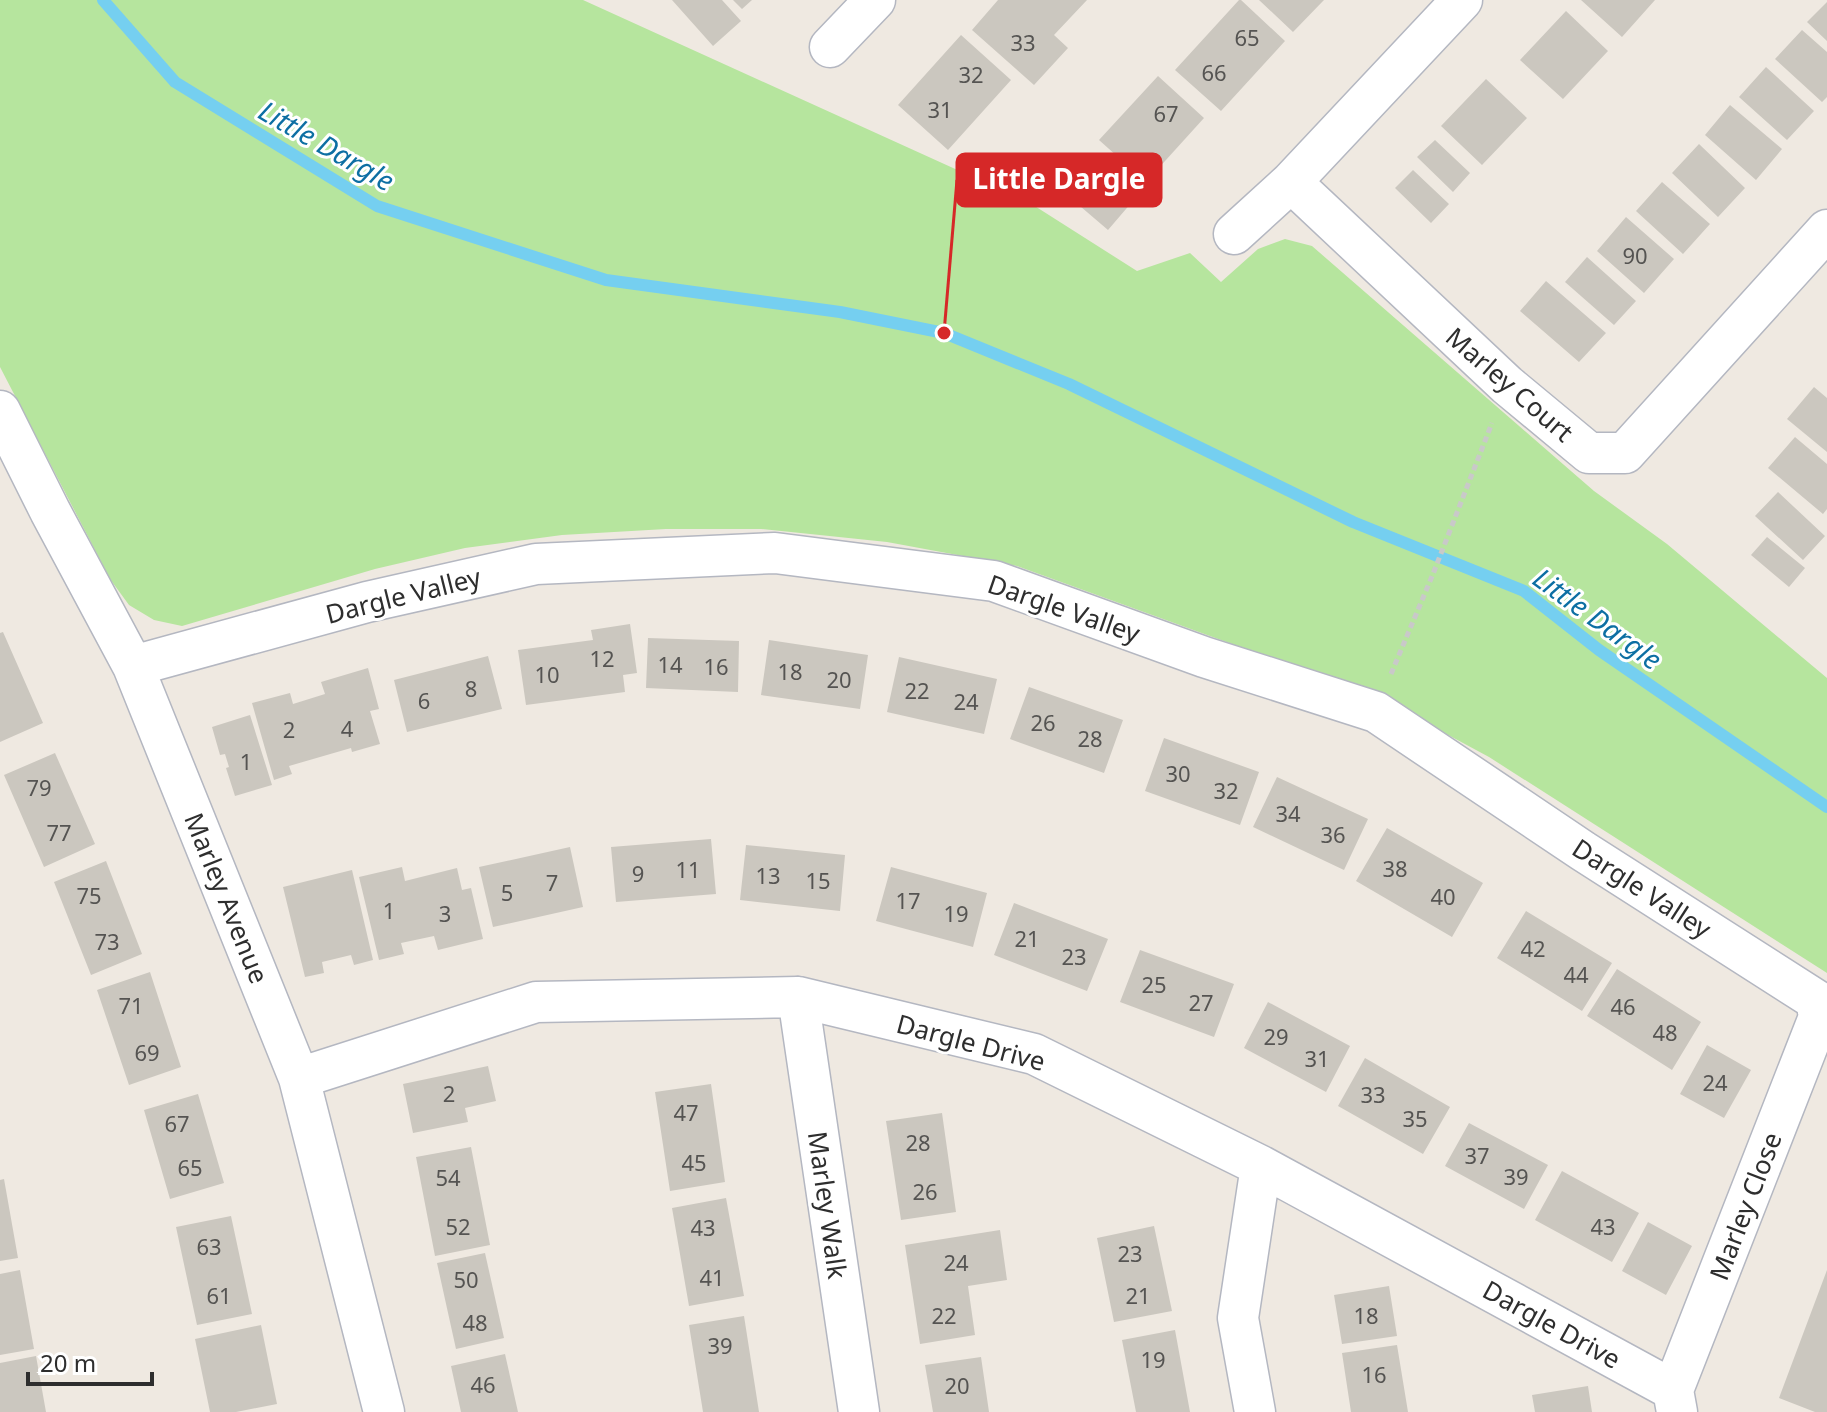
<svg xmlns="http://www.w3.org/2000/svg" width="1827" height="1412" viewBox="0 0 1827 1412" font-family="'Noto Sans',sans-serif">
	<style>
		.green { fill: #b6e59e }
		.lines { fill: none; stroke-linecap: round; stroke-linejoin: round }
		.stream { stroke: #75cff0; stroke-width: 12 }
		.building { fill: #cbc7bf }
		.street-casing { stroke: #b4b7c1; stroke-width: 43 }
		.path { stroke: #c9c9c9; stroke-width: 5; stroke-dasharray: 6 4; stroke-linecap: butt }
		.street { stroke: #fff; stroke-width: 40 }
		.labels { text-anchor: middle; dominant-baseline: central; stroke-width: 6; stroke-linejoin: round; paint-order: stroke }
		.number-label { font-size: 22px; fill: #555452 }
		.street-label { font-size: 26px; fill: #2e2e2e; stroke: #fff }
		.water-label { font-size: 28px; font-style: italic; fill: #0d6fa3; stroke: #fff }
		.leader { fill: none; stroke: #d62828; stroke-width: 3 }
		.callout-dot { fill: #d62828; stroke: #fff; stroke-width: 3 }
		.callout { fill: #d62828; stroke: #d62828; stroke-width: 3 }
		.callout-label { font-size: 28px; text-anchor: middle; font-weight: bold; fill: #fff }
	</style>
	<rect width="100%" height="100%" fill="#efe9e1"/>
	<path class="green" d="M 0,0 L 583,0 L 1030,203 L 1137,271 L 1190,253 L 1221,282 L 1258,249 L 1285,239 L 1312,246 L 1594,491 L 1667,544 L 1827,678 L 1827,973 L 1489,757 L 1398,708 L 1362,691 L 1017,566 L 887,542 L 761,529 L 666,529 L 562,535 L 465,548 L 375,569 L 182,626 L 154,620 L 129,605 L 110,579 L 0,367 Z"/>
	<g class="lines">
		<path class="stream" d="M 103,0 L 175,82 L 377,206 L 606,280 L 840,312 L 944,333 L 1069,384 L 1353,522 L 1524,591 L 1599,650 L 1827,807"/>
	</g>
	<path class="building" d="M 672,0 L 722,0 L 741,21 L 713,46 Z
		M 733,0 L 752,0 L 742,9 Z
		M 998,0 L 1087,0 L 1054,35 L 1068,48 L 1034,85 L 972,30 Z
		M 1239,0 L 1241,0 L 1285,41 L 1221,111 L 1175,70 Z
		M 1259,0 L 1324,0 L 1293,32 Z
		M 1581,0 L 1655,0 L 1622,37 Z
		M 1827,2 L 1827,41 L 1807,22 Z
		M 1566,11 L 1608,51 L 1563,99 L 1520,60 Z
		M 1802,30 L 1827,52 L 1827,97 L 1822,102 L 1775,59 Z
		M 961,35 L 1011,80 L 948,150 L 898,105 Z
		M 1766,67 L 1814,111 L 1787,140 L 1739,97 Z
		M 1158,76 L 1204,118 L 1146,182 L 1099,140 Z
		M 1486,79 L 1527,118 L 1482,165 L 1441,126 Z
		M 1730,105 L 1782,149 L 1756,180 L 1705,135 Z
		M 1435,140 L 1470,173 L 1453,192 L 1417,157 Z
		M 1699,144 L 1745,188 L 1718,217 L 1672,173 Z
		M 1077,155 L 1132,202 L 1108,230 L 1053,183 Z
		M 1413,170 L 1449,204 L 1431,223 L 1395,188 Z
		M 1662,182 L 1710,224 L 1683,254 L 1636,211 Z
		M 1626,217 L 1674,259 L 1644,293 L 1597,251 Z
		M 1587,257 L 1636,301 L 1614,325 L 1565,282 Z
		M 1546,281 L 1606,333 L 1579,362 L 1520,311 Z
		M 1814,387 L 1827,398 L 1827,452 L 1787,419 Z
		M 1795,437 L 1827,464 L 1827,509 L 1823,514 L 1768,468 Z
		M 1778,492 L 1825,536 L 1803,560 L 1755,516 Z
		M 1767,537 L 1805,568 L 1789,587 L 1751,555 Z
		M 630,624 L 637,673 L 623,675 L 625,692 L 526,705 L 518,650 L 593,640 L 591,630 Z
		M 3,632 L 43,723 L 0,742 L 0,633 Z
		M 648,638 L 739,641 L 738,692 L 646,688 Z
		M 769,640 L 868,655 L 860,709 L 761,695 Z
		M 488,656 L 502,709 L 407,732 L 394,680 Z
		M 899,657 L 997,679 L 984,734 L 887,712 Z
		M 368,668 L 379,709 L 370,711 L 380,744 L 352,752 L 351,748 L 289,766 L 292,774 L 274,780 L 252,703 L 290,693 L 293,704 L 325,694 L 321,682 Z
		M 1029,687 L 1123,720 L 1104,773 L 1010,739 Z
		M 250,715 L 272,785 L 235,796 L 226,768 L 229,767 L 225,754 L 220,755 L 212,727 Z
		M 1164,738 L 1259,772 L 1240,825 L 1145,791 Z
		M 55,753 L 95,844 L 44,867 L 4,775 Z
		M 1277,777 L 1368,819 L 1344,870 L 1253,827 Z
		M 1387,828 L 1483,883 L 1452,937 L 1356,881 Z
		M 711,839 L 716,894 L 616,902 L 611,847 Z
		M 746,845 L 845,855 L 840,911 L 740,900 Z
		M 570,847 L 583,907 L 493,927 L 479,867 Z
		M 106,861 L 142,954 L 91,975 L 54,882 Z
		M 402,867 L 405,881 L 457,868 L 462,890 L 471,888 L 483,939 L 438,950 L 434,936 L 401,943 L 404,954 L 379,960 L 359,877 Z
		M 891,867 L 987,893 L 973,947 L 876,921 Z
		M 352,870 L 373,960 L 354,965 L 351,955 L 322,962 L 324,973 L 305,977 L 283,887 Z
		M 1014,903 L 1108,939 L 1087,991 L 994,955 Z
		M 1526,911 L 1612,963 L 1582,1011 L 1497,958 Z
		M 1140,950 L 1234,984 L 1214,1037 L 1120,1002 Z
		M 1617,969 L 1701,1022 L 1672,1070 L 1587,1016 Z
		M 150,972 L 181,1067 L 129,1085 L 97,990 Z
		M 1268,1002 L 1350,1046 L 1326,1092 L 1244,1048 Z
		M 1707,1045 L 1751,1070 L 1724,1118 L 1680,1094 Z
		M 1365,1058 L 1450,1107 L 1423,1154 L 1338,1106 Z
		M 488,1066 L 496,1101 L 465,1108 L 468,1122 L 413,1133 L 403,1084 Z
		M 711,1084 L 725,1182 L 670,1191 L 655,1092 Z
		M 198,1094 L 224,1183 L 170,1199 L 144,1110 Z
		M 942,1113 L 956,1212 L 901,1220 L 886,1121 Z
		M 1469,1123 L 1548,1165 L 1524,1209 L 1445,1166 Z
		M 471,1147 L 490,1245 L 435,1256 L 416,1157 Z
		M 1562,1171 L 1639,1213 L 1612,1262 L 1535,1220 Z
		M 4,1179 L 18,1258 L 0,1261 L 0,1180 Z
		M 726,1198 L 744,1296 L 689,1306 L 672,1208 Z
		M 231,1216 L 252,1314 L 197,1325 L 176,1227 Z
		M 1648,1222 L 1692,1246 L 1666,1295 L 1622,1271 Z
		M 1154,1226 L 1172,1311 L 1114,1322 L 1097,1238 Z
		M 1000,1230 L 1007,1280 L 968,1286 L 975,1335 L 920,1344 L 905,1245 Z
		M 485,1253 L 504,1338 L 456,1349 L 437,1263 Z
		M 20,1270 L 34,1349 L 0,1355 L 0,1274 Z
		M 1827,1270 L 1827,1412 L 1815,1412 L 1779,1398 Z
		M 1389,1286 L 1397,1336 L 1342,1344 L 1334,1295 Z
		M 744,1316 L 759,1412 L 703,1412 L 689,1325 Z
		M 261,1325 L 277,1404 L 236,1412 L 210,1412 L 195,1339 Z
		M 1175,1330 L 1190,1412 L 1136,1412 L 1122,1340 Z
		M 1397,1345 L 1408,1412 L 1351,1412 L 1342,1353 Z
		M 505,1354 L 518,1412 L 461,1412 L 451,1366 Z
		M 36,1356 L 46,1412 L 0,1412 L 0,1363 Z
		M 981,1357 L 989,1412 L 933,1412 L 925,1365 Z
		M 1588,1386 L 1592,1412 L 1535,1412 L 1532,1395 Z"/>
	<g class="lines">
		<defs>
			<path id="street" d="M 830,47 L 875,0
				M 1291,182 L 1507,385 L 1589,453 L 1625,453 L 1827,230
				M 1234,234 L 1291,182 L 1462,0
				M 0,411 L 50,511 L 133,666 L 299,1078 L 384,1412
				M 133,666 L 367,602 L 536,564 L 775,553 L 994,581 L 1204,657 L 1376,712 L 1583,851 L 1816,1000 L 1819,1017 L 1673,1390 L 1677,1412
				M 798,997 L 859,1412
				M 299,1078 L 536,1002 L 798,997 L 1034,1054 L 1261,1166 L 1673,1390
				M 1255,1412 L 1238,1318 L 1261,1166"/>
		</defs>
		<use href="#street" class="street-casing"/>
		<path class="path" d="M 1391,674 L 1433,574 L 1492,423"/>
		<use href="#street" class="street"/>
	</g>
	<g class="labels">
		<g class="number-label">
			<text x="1247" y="37">65</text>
			<text x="1023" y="42">33</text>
			<text x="1214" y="72">66</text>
			<text x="971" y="74">32</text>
			<text x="940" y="109">31</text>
			<text x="1166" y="113">67</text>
			<text x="1635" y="255">90</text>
			<text x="602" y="658">12</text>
			<text x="670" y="664">14</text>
			<text x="716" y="666">16</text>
			<text x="790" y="671">18</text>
			<text x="547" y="674">10</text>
			<text x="839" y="679">20</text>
			<text x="471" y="688">8</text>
			<text x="917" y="690">22</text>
			<text x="424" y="700">6</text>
			<text x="966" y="701">24</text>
			<text x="1043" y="722">26</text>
			<text x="347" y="728">4</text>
			<text x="289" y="729">2</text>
			<text x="1090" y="738">28</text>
			<text x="246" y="761">1</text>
			<text x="1178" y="773">30</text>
			<text x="39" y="787">79</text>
			<text x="1226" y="790">32</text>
			<text x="1288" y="813">34</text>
			<text x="59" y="832">77</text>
			<text x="1333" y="834">36</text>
			<text x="1395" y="868">38</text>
			<text x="688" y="869">11</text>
			<text x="638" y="873">9</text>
			<text x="768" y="875">13</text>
			<text x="818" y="880">15</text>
			<text x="552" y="882">7</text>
			<text x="507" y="892">5</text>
			<text x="89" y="895">75</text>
			<text x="1443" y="896">40</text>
			<text x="908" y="900">17</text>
			<text x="389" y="910">1</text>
			<text x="445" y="913">3</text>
			<text x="956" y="913">19</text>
			<text x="1027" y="938">21</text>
			<text x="107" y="941">73</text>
			<text x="1533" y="948">42</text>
			<text x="1074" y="956">23</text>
			<text x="1576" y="974">44</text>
			<text x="1154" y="984">25</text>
			<text x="1201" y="1002">27</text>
			<text x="131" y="1005">71</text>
			<text x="1623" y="1006">46</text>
			<text x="1665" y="1032">48</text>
			<text x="1276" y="1036">29</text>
			<text x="147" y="1052">69</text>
			<text x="1317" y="1058">31</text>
			<text x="1715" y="1082">24</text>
			<text x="449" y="1093">2</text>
			<text x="1373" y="1094">33</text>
			<text x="686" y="1112">47</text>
			<text x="1415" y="1118">35</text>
			<text x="177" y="1123">67</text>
			<text x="918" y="1142">28</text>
			<text x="1477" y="1155">37</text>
			<text x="694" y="1162">45</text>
			<text x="190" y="1167">65</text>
			<text x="1516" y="1176">39</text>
			<text x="448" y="1177">54</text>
			<text x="925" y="1191">26</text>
			<text x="458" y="1226">52</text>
			<text x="1603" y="1226">43</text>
			<text x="703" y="1227">43</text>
			<text x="209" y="1246">63</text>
			<text x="1130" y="1253">23</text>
			<text x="956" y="1262">24</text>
			<text x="712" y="1277">41</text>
			<text x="466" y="1279">50</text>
			<text x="219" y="1295">61</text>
			<text x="1138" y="1295">21</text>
			<text x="944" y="1315">22</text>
			<text x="1366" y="1315">18</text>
			<text x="475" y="1322">48</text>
			<text x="720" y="1345">39</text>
			<text x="1153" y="1359">19</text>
			<text x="1374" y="1374">16</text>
			<text x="483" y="1384">46</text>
			<text x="957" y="1385">20</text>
		</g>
		<g class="street-label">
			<text transform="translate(1510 384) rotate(41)">Marley Court</text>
			<text transform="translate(403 595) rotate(-14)">Dargle Valley</text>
			<text transform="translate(1064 608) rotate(19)">Dargle Valley</text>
			<text transform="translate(1642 888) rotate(33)">Dargle Valley</text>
			<text transform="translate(227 898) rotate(68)">Marley Avenue</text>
			<text transform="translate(971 1042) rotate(15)">Dargle Drive</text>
			<text transform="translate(828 1205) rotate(82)">Marley Walk</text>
			<text transform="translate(1745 1206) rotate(-69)">Marley Close</text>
			<text transform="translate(1552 1324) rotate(29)">Dargle Drive</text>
		</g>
		<g class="water-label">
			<text transform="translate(327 145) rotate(30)">Little Dargle</text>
			<text transform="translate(1598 618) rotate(36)">Little Dargle</text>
		</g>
	</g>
	<path class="leader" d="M944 333L957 180"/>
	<circle class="callout-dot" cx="944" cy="333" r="8"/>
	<rect class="callout" x="957" y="154" width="204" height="52" rx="8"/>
	<g class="callout-label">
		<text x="1059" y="189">Little Dargle</text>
	</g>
	<path d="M28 1372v12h124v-12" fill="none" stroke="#2e2e2e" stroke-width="4"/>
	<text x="40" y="1372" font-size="24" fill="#2e2e2e" stroke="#ffffff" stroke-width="6" paint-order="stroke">20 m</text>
</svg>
